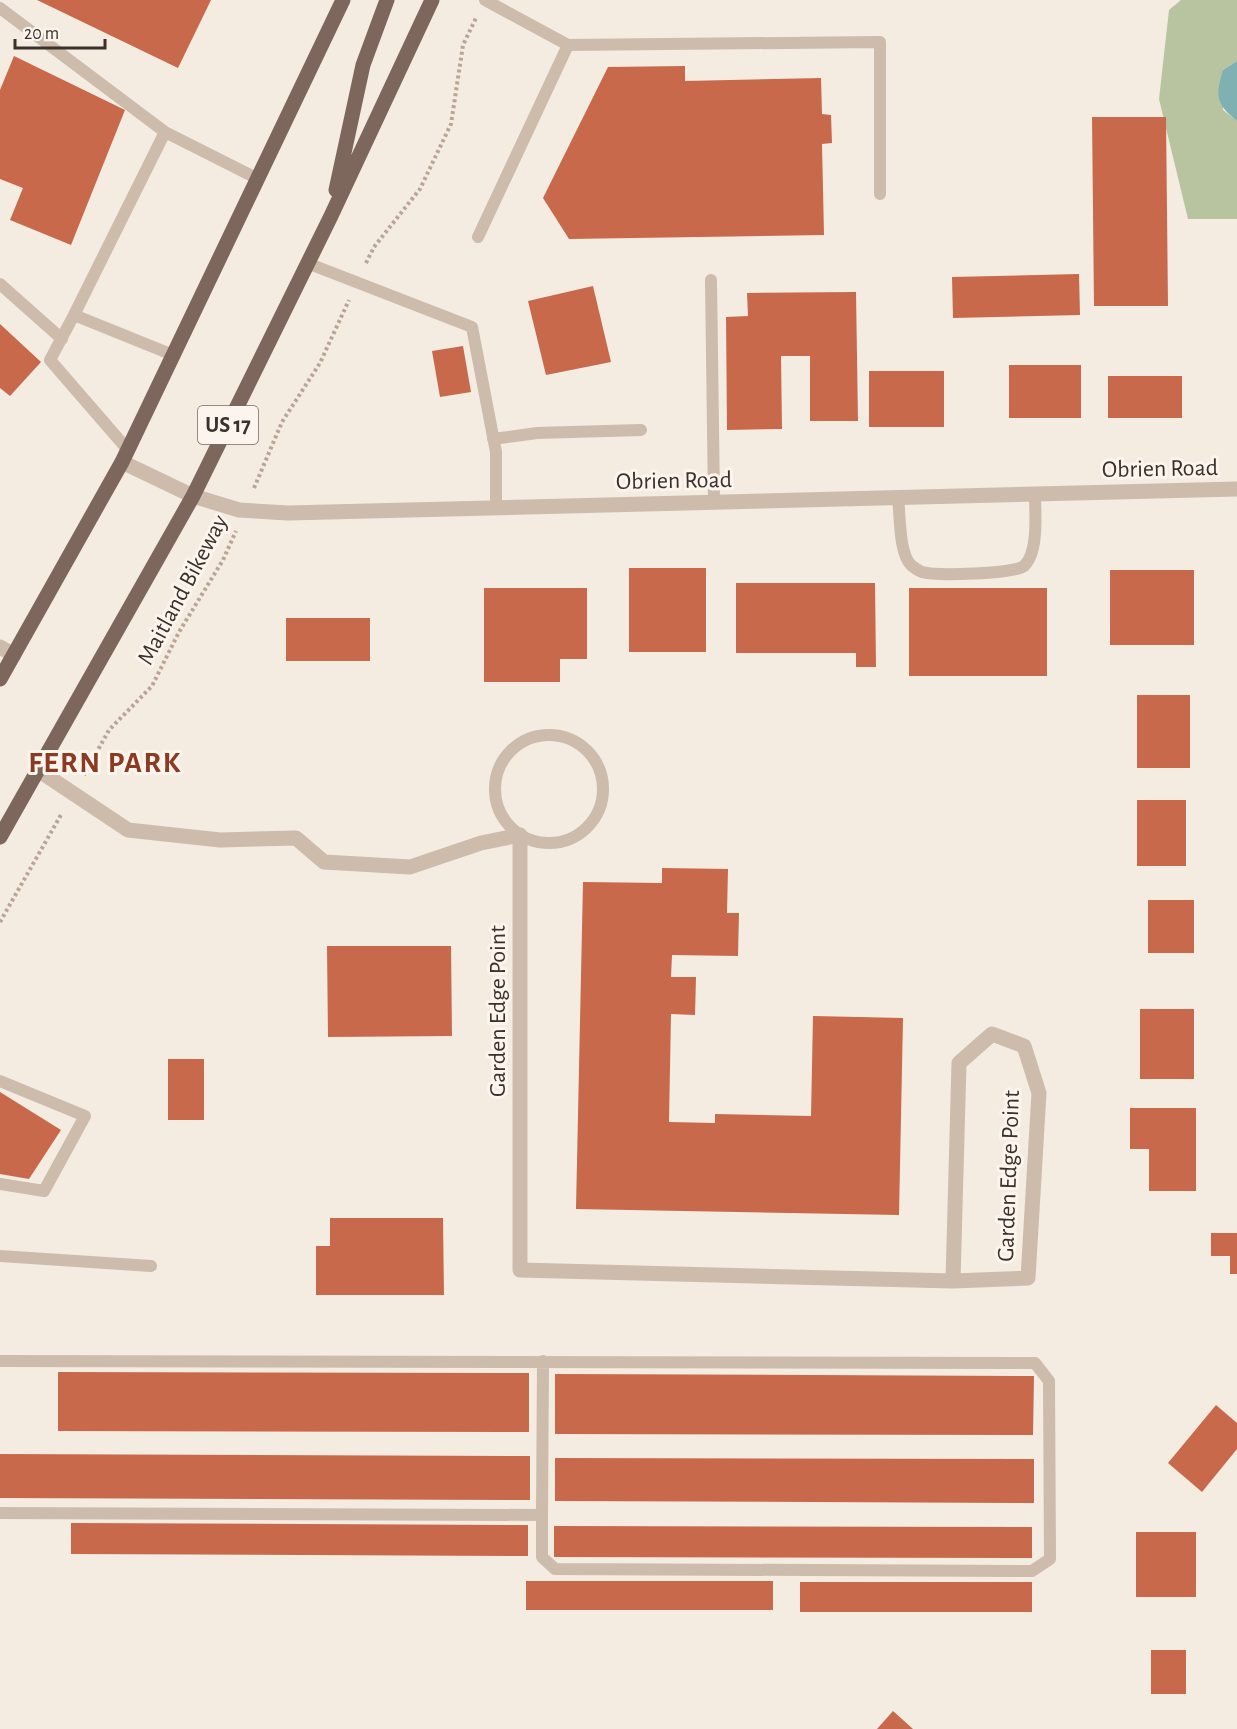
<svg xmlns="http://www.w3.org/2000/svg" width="1237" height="1729" viewBox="0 0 1237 1729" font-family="'Alegreya Sans',sans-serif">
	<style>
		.green { fill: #b8c4a0 }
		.water { fill: #7fb0b2 }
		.building { fill: #c8694b }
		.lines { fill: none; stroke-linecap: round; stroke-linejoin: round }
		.path { stroke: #b9a596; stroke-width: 4; stroke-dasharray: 3 3; stroke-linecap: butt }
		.service { stroke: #cdbbac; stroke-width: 12 }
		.minor { stroke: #cdbbac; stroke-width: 15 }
		.tertiary { stroke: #cdbbac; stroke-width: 15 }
		.primary { stroke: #7d675c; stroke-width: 15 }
		.labels { text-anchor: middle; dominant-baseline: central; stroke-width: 6; stroke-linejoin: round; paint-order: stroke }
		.shield { fill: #fbf5ee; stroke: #756b66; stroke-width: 1.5 }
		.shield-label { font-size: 22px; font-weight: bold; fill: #3b302b }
		.street-label { font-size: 24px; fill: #3b302b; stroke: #fbf5ee }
		.district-label { font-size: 30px; font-weight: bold; letter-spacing: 1.5px; fill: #8c3b22; stroke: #fbf5ee }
	</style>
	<rect width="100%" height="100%" fill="#f4ebe1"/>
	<path class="green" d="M 1181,0 L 1237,0 L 1237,61 L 1223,70 L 1223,110 L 1237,121 L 1237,219 L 1188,219 L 1159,99 L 1169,10 Z"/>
	<path class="water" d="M 1237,61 L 1237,121 C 1216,104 1215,96 1223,70 Z"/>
	<path class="building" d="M 37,0 L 211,0 L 178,68 Z
		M 14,56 L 125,110 L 71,245 L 10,220 L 23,188 L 0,179 L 0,90 Z
		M 685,66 L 685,81 L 821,78 L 822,114 L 831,115 L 832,143 L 822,144 L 824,235 L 569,239 L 543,198 L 608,67 Z
		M 1092,117 L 1166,117 L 1168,306 L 1094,306 Z
		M 1079,274 L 1080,315 L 953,318 L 952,277 Z
		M 593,286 L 611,362 L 546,375 L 528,301 Z
		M 856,292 L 858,421 L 810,421 L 810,356 L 781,356 L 782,429 L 727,430 L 726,317 L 748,316 L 747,293 Z
		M 0,324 L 41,362 L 10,396 L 0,388 Z
		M 463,346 L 471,392 L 440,397 L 432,351 Z
		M 1009,365 L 1081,365 L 1081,418 L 1009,418 Z
		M 869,371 L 944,371 L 944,427 L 869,427 Z
		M 1108,376 L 1182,376 L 1182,418 L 1108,418 Z
		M 629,568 L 706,568 L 706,652 L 629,652 Z
		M 1110,570 L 1194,570 L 1194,645 L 1110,645 Z
		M 736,583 L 875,583 L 876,667 L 856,667 L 856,653 L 736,653 Z
		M 484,588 L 587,588 L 587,659 L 560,659 L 560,682 L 484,682 Z
		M 909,588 L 1047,588 L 1047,676 L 909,676 Z
		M 286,618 L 370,618 L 370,661 L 286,661 Z
		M 1137,695 L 1190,695 L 1190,768 L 1137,768 Z
		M 1137,800 L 1186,800 L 1186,866 L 1137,866 Z
		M 662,868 L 728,869 L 727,913 L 739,913 L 738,956 L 672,955 L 671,977 L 696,977 L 695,1015 L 671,1014 L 669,1122 L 715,1123 L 715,1114 L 811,1116 L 813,1016 L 903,1018 L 899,1215 L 576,1209 L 583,882 L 662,883 Z
		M 1148,900 L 1194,900 L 1194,953 L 1148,953 Z
		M 327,946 L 451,946 L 452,1036 L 328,1037 Z
		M 1140,1009 L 1194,1009 L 1194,1079 L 1140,1079 Z
		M 168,1059 L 204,1059 L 204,1120 L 168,1120 Z
		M 0,1092 L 61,1130 L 29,1179 L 0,1174 Z
		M 1130,1108 L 1196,1108 L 1196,1191 L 1149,1191 L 1149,1149 L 1130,1149 Z
		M 330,1218 L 443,1218 L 444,1295 L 316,1295 L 316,1246 L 330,1246 Z
		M 1211,1233 L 1237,1233 L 1237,1274 L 1230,1274 L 1230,1256 L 1211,1256 Z
		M 58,1372 L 529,1373 L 529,1432 L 58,1431 Z
		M 555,1374 L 1034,1376 L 1033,1435 L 555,1434 Z
		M 1216,1405 L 1237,1423 L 1237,1449 L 1202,1492 L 1168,1463 Z
		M 0,1454 L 530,1456 L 530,1500 L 0,1498 Z
		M 555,1458 L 1034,1459 L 1034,1503 L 555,1501 Z
		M 71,1523 L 528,1525 L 528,1556 L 71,1554 Z
		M 554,1526 L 1032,1527 L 1032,1558 L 554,1557 Z
		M 1136,1532 L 1196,1532 L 1196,1597 L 1136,1597 Z
		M 526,1581 L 773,1581 L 773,1610 L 526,1610 Z
		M 800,1582 L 1032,1582 L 1032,1612 L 800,1612 Z
		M 1151,1650 L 1186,1650 L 1186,1694 L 1151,1694 Z
		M 893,1711 L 913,1729 L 877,1729 Z"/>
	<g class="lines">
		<path class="path" d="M 366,263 L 374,247 L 420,189 L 451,124 L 463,45 L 476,18
			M 254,488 L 282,422 L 320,363 L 349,300
			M 84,775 L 109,730 L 152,686 L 179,632 L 223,560 L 236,531
			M 0,922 L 62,813"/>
		<path class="service" d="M 0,8 L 165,132
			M 568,45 L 880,42 L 880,194
			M 478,237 L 568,45 L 485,0
			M 307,263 L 472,327 L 496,452 L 496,508
			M 711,280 L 714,502
			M 0,284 L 62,339
			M 74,315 L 50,360 L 128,450
			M 173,355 L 74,315 L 165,132 L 258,179
			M 493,439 L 537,433 L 641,430
			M 898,497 C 900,514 899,554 911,565 C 913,567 919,571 922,572 C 936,576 1014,574 1024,566 C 1039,552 1035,513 1035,494
			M495 789a54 54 0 1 1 108 0a54 54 0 1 1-108 0Z
			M 0,1081 L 85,1116 L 44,1191 L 0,1184
			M 0,1256 L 151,1266
			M 0,1361 L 1035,1363 L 1049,1381 L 1050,1559 L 1032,1571 L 555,1569 L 542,1557 L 542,1515 L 0,1513
			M 542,1515 L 543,1361"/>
		<path class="minor" d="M 0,647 L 14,655
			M 38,770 L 128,830 L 220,840 L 296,838 L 324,862 L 410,867 L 481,843 L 520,835 L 520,1270 L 953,1281 L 1028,1278 L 1039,1093 L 1024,1046 L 992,1034 L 959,1063 L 953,1281"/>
		<path class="tertiary" d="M 122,462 L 193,496 L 239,510 L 288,513 L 1237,489"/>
		<path class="primary" d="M 336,190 L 363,65 L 387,0
			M 0,679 L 122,462 L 343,0
			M 0,837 L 193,496 L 331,216 L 432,0"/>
	</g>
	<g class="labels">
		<rect class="shield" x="198" y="406" width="60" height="38" rx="4.5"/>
		<g class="shield-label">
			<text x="228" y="425">US 17</text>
		</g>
		<g class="street-label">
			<text transform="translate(1160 469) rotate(-1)">Obrien Road</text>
			<text transform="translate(674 481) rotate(-1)">Obrien Road</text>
			<text transform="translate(183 590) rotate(-62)">Maitland Bikeway</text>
			<text transform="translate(498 1011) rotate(-90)">Garden Edge Point</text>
			<text transform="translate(1009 1176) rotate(-88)">Garden Edge Point</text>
		</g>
		<g class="district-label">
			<text x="105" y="763">FERN PARK</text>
		</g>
	</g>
	<path d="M15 39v9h90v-9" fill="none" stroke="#3b302b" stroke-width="3"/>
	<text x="24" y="39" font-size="18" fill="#3b302b" stroke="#fbf5ee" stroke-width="4.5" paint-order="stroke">20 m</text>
</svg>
